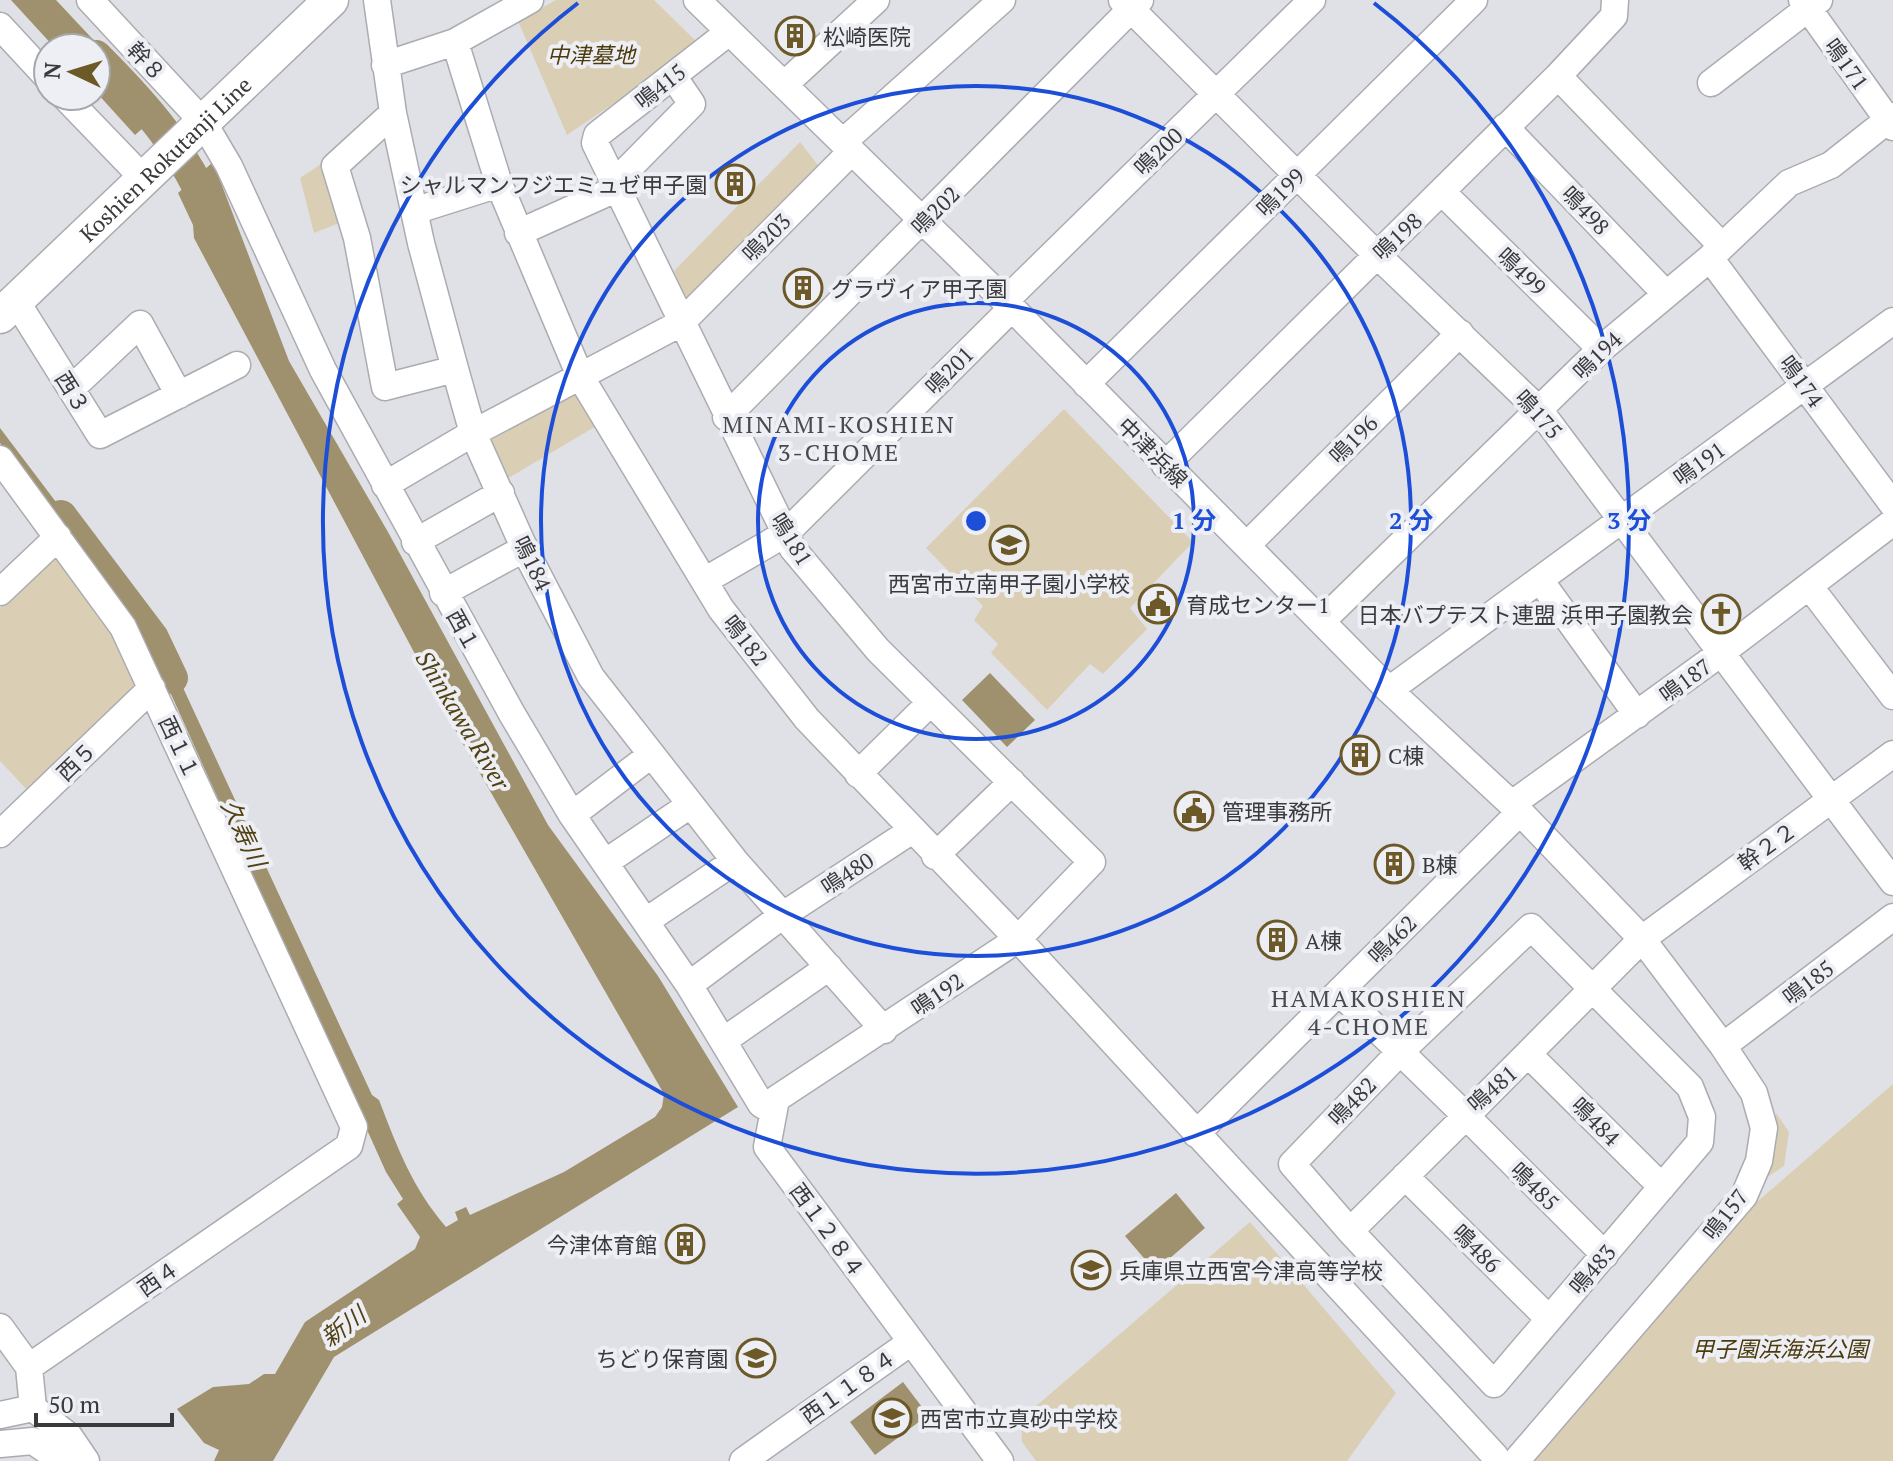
<svg xmlns="http://www.w3.org/2000/svg" width="1893" height="1461" viewBox="0 0 1893 1461" font-family="'PT Serif','Noto Sans JP',serif">
	<style>
		.green { fill: #dacfb4 }
		.water { fill: #9f916d }
		.lines { fill: none; stroke-linecap: round; stroke-linejoin: round }
		.river { stroke: #9f916d; stroke-width: 32 }
		.minor-casing { stroke: #abacb2; stroke-width: 29 }
		.major-casing { stroke: #abacb2; stroke-width: 37 }
		.minor { stroke: #fff; stroke-width: 26 }
		.major { stroke: #fff; stroke-width: 34 }
		.ring { fill: none; stroke: #1d4ed8; stroke-width: 4 }
		.labels { text-anchor: middle; dominant-baseline: central; stroke-width: 8; stroke-linejoin: round; paint-order: stroke }
		.poi-label { font-size: 22px; fill: #3a3a3d; stroke: #edeff5; text-anchor: start }
		.park-label { font-size: 22px; font-style: italic; fill: #4c3b0c; stroke: #edeff5 }
		.street-label { font-size: 22px; fill: #3a3a3d; stroke: #edeff5 }
		.neighbourhood-label { font-size: 24px; letter-spacing: 2px; fill: #494a4f; stroke: #edeff5 }
		.water-label { font-size: 24px; font-style: italic; fill: #514113; stroke: #edeff5 }
		.centre { fill: #1d4ed8; stroke: #edeff5; stroke-width: 4 }
		.ring-label { font-size: 24px; text-anchor: middle; font-weight: bold; fill: #1d4ed8; stroke: #edeff5; stroke-width: 8; stroke-linejoin: round; paint-order: stroke }
	</style>
	<rect width="100%" height="100%" fill="#e0e1e7"/>
	<path class="green" d="M 556,0 L 654,0 L 700,45 L 567,135 L 518,21 Z
		M 800,142 L 821,169 L 688,303 L 674,271 Z
		M 321,164 L 342,222 L 314,233 L 300,178 Z
		M 568,391 L 579,394 L 598,425 L 505,480 L 491,438 Z
		M 1064,409 L 1193,542 L 1130,608 L 1147,629 L 1103,674 L 1090,664 L 1047,710 L 991,653 L 998,644 L 974,620 L 983,606 L 926,548 Z
		M 52,558 L 61,559 L 110,624 L 135,679 L 135,689 L 29,792 L 0,761 L 0,608 Z
		M 1893,1084 L 1893,1461 L 1534,1461 L 1750,1208 Z
		M 1776,1113 L 1789,1132 L 1784,1166 L 1763,1180 Z
		M 1250,1222 L 1396,1393 L 1347,1461 L 1036,1461 L 1022,1442 L 1021,1419 Z"/>
	<path class="water" d="M 11,0 L 56,0 L 161,112 L 135,135 L 96,92 L 96,48 L 55,48 Z
		M 213,162 L 289,361 L 388,532 L 548,825 L 658,976 L 738,1107 L 334,1357 L 273,1461 L 214,1461 L 219,1450 L 204,1443 L 177,1409 L 213,1387 L 249,1384 L 264,1374 L 275,1374 L 305,1322 L 415,1249 L 420,1237 L 397,1204 L 403,1199 L 386,1172 L 148,643 L 159,636 L 372,1095 L 379,1100 C 398,1149 412,1187 446,1227 L 458,1220 L 455,1212 L 466,1207 L 470,1215 L 564,1172 L 655,1117 L 662,1107 L 664,1094 L 459,737 L 194,238 L 193,225 L 178,193 Z
		M 0,428 L 90,547 L 84,553 L 0,443 Z
		M 990,673 L 1035,720 L 1007,747 L 962,700 Z
		M 1176,1193 L 1205,1228 L 1155,1271 L 1125,1236 Z
		M 903,1382 L 928,1415 L 875,1455 L 850,1422 Z"/>
	<g class="lines">
		<path class="river" d="M 96,56 C 148,108 184,149 213,219
			M 61,516 L 153,638 L 172,678"/>
		<defs>
			<path id="minor" d="M 90,0 L 203,122 L 229,166 L 323,370 L 512,714 L 572,815 L 689,985 L 761,1104 L 772,1111
				M 377,0 L 393,113 L 421,243 L 455,369 L 473,433 L 527,554 L 591,677 L 735,861 L 884,1030
				M 697,0 L 1005,301 L 1389,690 L 1520,812 L 1642,939 L 1723,1046 L 1754,1093 L 1764,1128 L 1759,1161 L 1744,1196 L 1516,1461
				M 1122,0 L 1377,255 L 1540,411 L 1893,882
				M 1802,0 L 1893,127
				M 0,26 L 48,78
				M 729,32 L 597,135 L 595,143 L 793,549 L 878,650 L 1092,862 L 1018,939 L 776,1099 L 767,1147 L 1000,1461
				M 455,42 L 499,184 L 580,376 L 721,609 L 807,719 L 1018,939 L 1495,1456
				M 385,65 L 455,42 L 530,0
				M 1558,76 L 1722,246
				M 1711,83 L 1819,0
				M 784,85 L 876,0
				M 64,96 L 144,179
				M 393,113 L 335,166 L 357,238 L 385,387 L 455,369
				M 1505,127 L 1666,294
				M 843,142 L 1002,0
				M 614,183 L 692,104 L 673,76
				M 1443,193 L 1601,349
				M 414,211 L 499,184
				M 518,233 L 616,189
				M 1710,258 L 1893,505
				M 16,301 L 100,435 L 237,365
				M 1005,301 L 1312,0
				M 1086,384 L 1474,0
				M 71,389 L 140,324 L 179,395
				M 726,417 L 1140,0
				M 0,459 L 123,627 L 354,1127 L 349,1146 L 29,1367 L 33,1408
				M 1165,465 L 1558,76 L 1614,16 L 1615,0
				M 385,485 L 473,433 L 681,323 L 852,151
				M 415,542 L 501,493
				M 1247,545 L 1460,333
				M 1540,580 L 1637,715
				M 704,581 L 785,534 L 1012,308
				M 1810,587 L 1893,696
				M 0,592 L 58,537
				M 443,593 L 525,548
				M 1322,621 L 1601,349 L 1710,258 L 1789,183 L 1831,165 L 1893,116
				M 1389,690 L 1893,321
				M 858,774 L 930,703
				M 1512,804 L 1721,653 L 1893,522
				M 572,815 L 651,755
				M 0,834 L 152,688
				M 935,856 L 1012,782
				M 606,862 L 690,805
				M 646,921 L 735,861
				M 689,985 L 783,915 L 911,831
				M 1339,992 L 1466,1116 L 1642,939 L 1893,754
				M 723,1041 L 829,967
				M 1723,1046 L 1893,917
				M 1529,1055 L 1662,1187
				M 1196,1134 L 1520,812
				M 1405,1176 L 1549,1319
				M 1350,1231 L 1494,1384 L 1700,1142 L 1702,1117 L 1690,1087 L 1531,927 L 1401,1051 L 1292,1164 L 1350,1231 L 1466,1116 L 1605,1255
				M 0,1327 L 29,1367
				M 33,1408 L 69,1436 L 86,1461
				M 0,1415 L 33,1408
				M 0,1444 L 33,1441 L 62,1461
				M 743,1461 L 911,1342"/>
			<g id="major">
				<path id="s1" d="M 0,316 L 331,0"/>
			</g>
		</defs>
		<use href="#minor" class="minor-casing"/>
		<use href="#major" class="major-casing"/>
		<use href="#minor" class="minor"/>
		<use href="#major" class="major"/>
	</g>
	<g class="ring">
		<circle cx="976" cy="521" r="218"/>
		<circle cx="976" cy="521" r="435"/>
		<path d="M1374 3A653 653 0 1 1 578 3"/>
	</g>
	<defs>
		<symbol id="building-ring" viewBox="-11 -11 22 22"><circle r="9.5" fill="#edeff5" stroke="#6c5927" stroke-width="1.5"/><path d="M-4-6H4V6H1V3H-1V6H-4ZM-2.5-4.3h1.7v1.8h-1.7ZM.8-4.3h1.7v1.8H.8ZM-2.5-1h1.7V.8h-1.7ZM.8-1h1.7V.8H.8Z" fill="#6c5927"/></symbol>
		<symbol id="school-ring" viewBox="-11 -11 22 22"><circle r="9.5" fill="#edeff5" stroke="#6c5927" stroke-width="1.5"/><path d="M0-5L7-2L0 1L-7-2ZM-4 1L0 2.5L4 1V4Q0 6-4 4Z" fill="#6c5927"/></symbol>
		<symbol id="civic-ring" viewBox="-11 -11 22 22"><circle r="9.5" fill="#edeff5" stroke="#6c5927" stroke-width="1.5"/><path d="M-.6-6.5H3V-4.5H.6V-3L4-1V1h2V6H-6V1h2V-1L-.6-3ZM-1.2 2.5V6h2.4V2.5Z" fill="#6c5927"/></symbol>
		<symbol id="church-ring" viewBox="-11 -11 22 22"><circle r="9.5" fill="#edeff5" stroke="#6c5927" stroke-width="1.5"/><path d="M-1.2-6h2.4v3.5h3.3v2.4h-3.3V6h-2.4V-.1h-3.3v-2.4h3.3Z" fill="#6c5927"/></symbol>
	</defs>
	<g fill-rule="evenodd">
		<use href="#building-ring" x="773" y="14" width="44" height="44"/>
		<use href="#building-ring" x="713" y="162" width="44" height="44"/>
		<use href="#building-ring" x="781" y="266" width="44" height="44"/>
		<use href="#school-ring" x="987" y="523" width="44" height="44"/>
		<use href="#civic-ring" x="1136" y="582" width="44" height="44"/>
		<use href="#church-ring" x="1699" y="592" width="44" height="44"/>
		<use href="#building-ring" x="1338" y="733" width="44" height="44"/>
		<use href="#civic-ring" x="1172" y="789" width="44" height="44"/>
		<use href="#building-ring" x="1372" y="842" width="44" height="44"/>
		<use href="#building-ring" x="1255" y="918" width="44" height="44"/>
		<use href="#building-ring" x="663" y="1222" width="44" height="44"/>
		<use href="#school-ring" x="1069" y="1248" width="44" height="44"/>
		<use href="#school-ring" x="734" y="1336" width="44" height="44"/>
		<use href="#school-ring" x="870" y="1396" width="44" height="44"/>
	</g>
	<g class="labels">
		<g class="poi-label">
			<text x="823" y="36">松崎医院</text>
			<text x="707" y="184" text-anchor="end">シャルマンフジエミュゼ甲子園</text>
			<text x="831" y="288">グラヴィア甲子園</text>
			<text x="1009" y="583" text-anchor="middle">西宮市立南甲子園小学校</text>
			<text x="1186" y="604">育成センター1</text>
			<text x="1693" y="614" text-anchor="end">日本バプテスト連盟 浜甲子園教会</text>
			<text x="1388" y="755">C棟</text>
			<text x="1222" y="811">管理事務所</text>
			<text x="1422" y="864">B棟</text>
			<text x="1305" y="940">A棟</text>
			<text x="657" y="1244" text-anchor="end">今津体育館</text>
			<text x="1119" y="1270">兵庫県立西宮今津高等学校</text>
			<text x="728" y="1358" text-anchor="end">ちどり保育園</text>
			<text x="920" y="1418">西宮市立真砂中学校</text>
		</g>
		<g class="park-label">
			<text x="591" y="54">中津墓地</text>
			<text x="1780" y="1348">甲子園浜海浜公園</text>
		</g>
		<g class="street-label">
			<text transform="translate(147 61) rotate(47)">幹８</text>
			<text transform="translate(1847 64) rotate(54)">鳴171</text>
			<text transform="translate(660 86) rotate(-38)">鳴415</text>
			<text transform="translate(1158 151) rotate(-44)">鳴200</text>
			<text stroke="none"><textPath href="#s1" startOffset="228">Koshien Rokutanji Line</textPath></text>
			<text transform="translate(1280 192) rotate(-45)">鳴199</text>
			<text transform="translate(935 210) rotate(-45)">鳴202</text>
			<text transform="translate(1586 210) rotate(46)">鳴498</text>
			<text transform="translate(1397 236) rotate(-43)">鳴198</text>
			<text transform="translate(766 237) rotate(-45)">鳴203</text>
			<text transform="translate(1522 271) rotate(44)">鳴499</text>
			<text transform="translate(1597 355) rotate(-44)">鳴194</text>
			<text transform="translate(949 370) rotate(-45)">鳴201</text>
			<text transform="translate(1802 381) rotate(54)">鳴174</text>
			<text transform="translate(73 392) rotate(58)">西３</text>
			<text transform="translate(1539 414) rotate(48)">鳴175</text>
			<text transform="translate(1353 439) rotate(-45)">鳴196</text>
			<text transform="translate(1153 452) rotate(45)">中津浜線</text>
			<text transform="translate(1699 463) rotate(-36)">鳴191</text>
			<text transform="translate(792 539) rotate(58)">鳴181</text>
			<text transform="translate(533 563) rotate(64)">鳴184</text>
			<text transform="translate(464 630) rotate(61)">西１</text>
			<text transform="translate(746 640) rotate(52)">鳴182</text>
			<text transform="translate(1685 680) rotate(-36)">鳴187</text>
			<text transform="translate(180 747) rotate(65)">西１１</text>
			<text transform="translate(76 761) rotate(-44)">西５</text>
			<text transform="translate(1767 846) rotate(-36)">幹２２</text>
			<text transform="translate(847 873) rotate(-33)">鳴480</text>
			<text transform="translate(1392 939) rotate(-45)">鳴462</text>
			<text transform="translate(1808 982) rotate(-37)">鳴185</text>
			<text transform="translate(937 994) rotate(-34)">鳴192</text>
			<text transform="translate(1492 1088) rotate(-41)">鳴481</text>
			<text transform="translate(1352 1101) rotate(-46)">鳴482</text>
			<text transform="translate(1596 1121) rotate(45)">鳴484</text>
			<text transform="translate(1535 1186) rotate(45)">鳴485</text>
			<text transform="translate(1725 1214) rotate(-52)">鳴157</text>
			<text transform="translate(828 1230) rotate(54)">西１２８４</text>
			<text transform="translate(1477 1248) rotate(45)">鳴486</text>
			<text transform="translate(1592 1269) rotate(-49)">鳴483</text>
			<text transform="translate(158 1278) rotate(-35)">西４</text>
			<text transform="translate(848 1386) rotate(-35)">西１１８４</text>
		</g>
		<g class="neighbourhood-label">
			<text x="839" y="424">MINAMI-KOSHIEN<tspan x="839" dy="28">3-CHOME</tspan></text>
			<text x="1369" y="998">HAMAKOSHIEN<tspan x="1369" dy="28">4-CHOME</tspan></text>
		</g>
		<g class="water-label">
			<text transform="translate(463 720) rotate(59)">Shinkawa River</text>
			<text transform="translate(244 833) rotate(65)">久寿川</text>
			<text transform="translate(343 1326) rotate(-37)">新川</text>
		</g>
	</g>
	<circle cx="976" cy="521" r="12" class="centre"/>
	<g class="ring-label">
		<text x="1194" y="529">1 分</text>
		<text x="1411" y="529">2 分</text>
		<text x="1629" y="529">3 分</text>
	</g>
	<g transform="translate(72 72) rotate(274)"><circle r="38" fill="#edeff5" stroke="#a5a7ab" stroke-width="2"/>
	<path d="M0-6L14 30L0 20L-14 30Z" fill="#6c5927"/>
	<text y="-12" font-size="22" font-weight="bold" text-anchor="middle" fill="#3a3a3d">N</text>
	</g>
	<path d="M36 1413v12h136v-12" fill="none" stroke="#3a3a3d" stroke-width="4"/>
	<text x="48" y="1413" font-size="24" fill="#3a3a3d" stroke="#edeff5" stroke-width="6" paint-order="stroke">50 m</text>
</svg>
